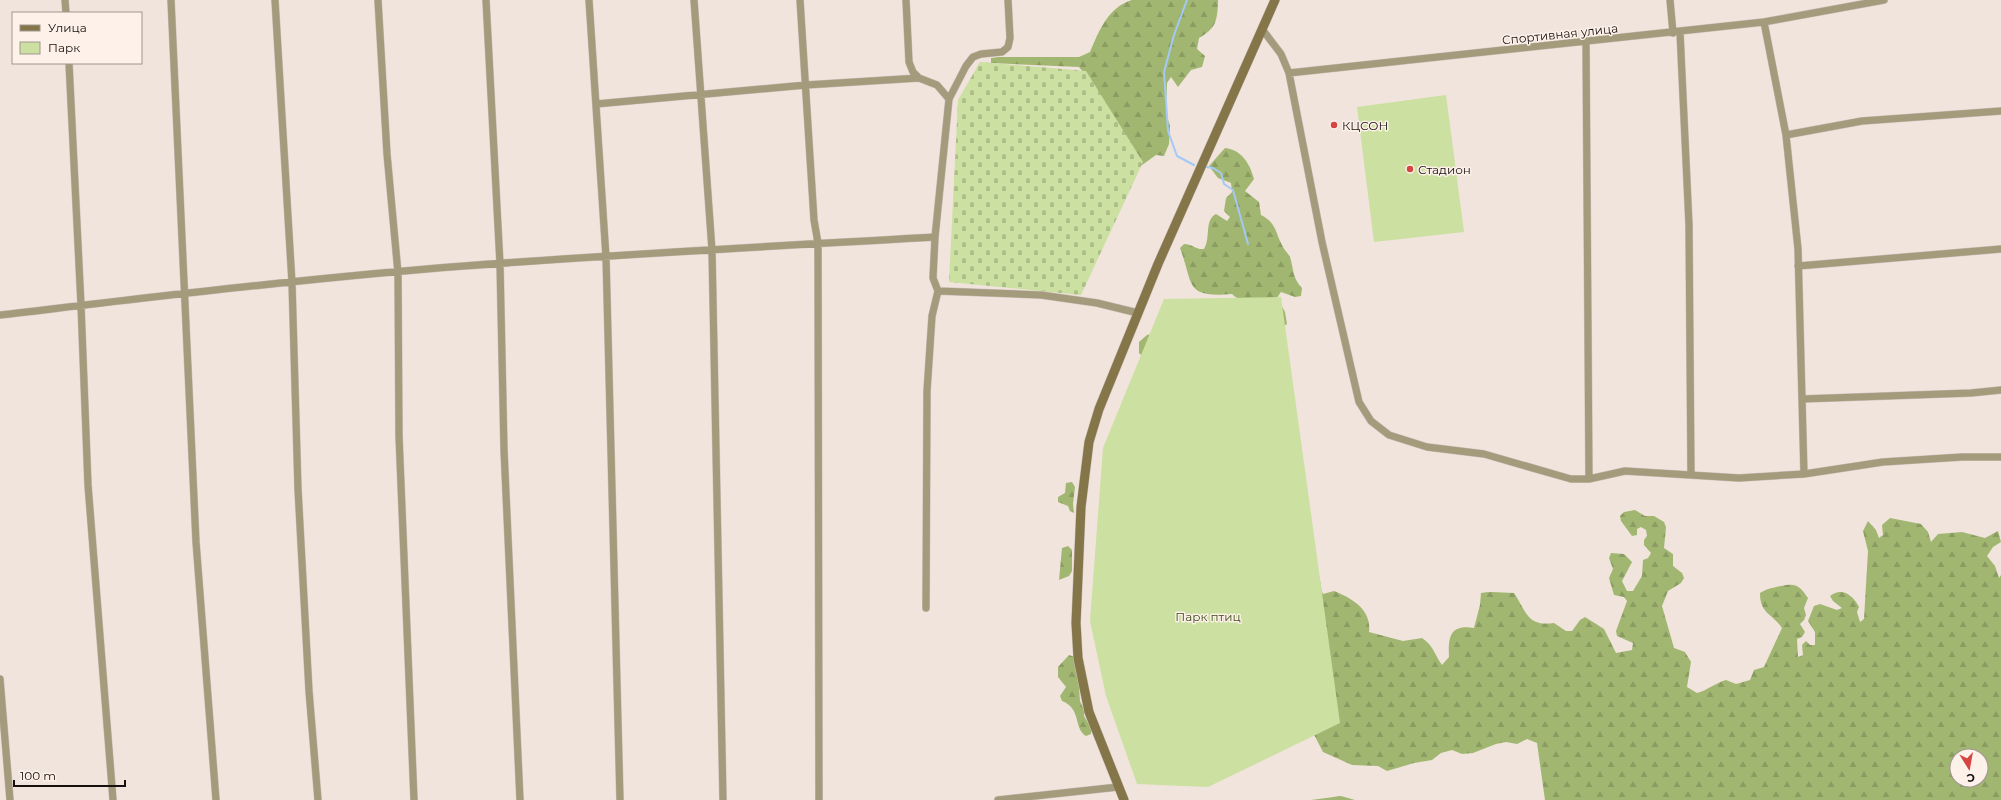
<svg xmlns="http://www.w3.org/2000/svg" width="2001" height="800" viewBox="0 0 2001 800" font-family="Montserrat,sans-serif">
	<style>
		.forest { fill: url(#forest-firs); fill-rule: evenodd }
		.cemetery { fill: url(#cemetery-stones) }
		.park { fill: #cbe0a1 }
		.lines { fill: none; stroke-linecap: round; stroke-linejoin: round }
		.stream { stroke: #a2c9f7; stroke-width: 2 }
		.minor-casing { stroke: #cdc2bb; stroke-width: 8 }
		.secondary-casing { stroke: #cdc2bb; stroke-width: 10 }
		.minor { stroke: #a49b7d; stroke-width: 7 }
		.secondary { stroke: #847649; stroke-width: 9 }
		.poi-dot { fill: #d44641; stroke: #fef1e9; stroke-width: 1.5 }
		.labels { text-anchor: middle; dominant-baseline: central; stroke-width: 3; stroke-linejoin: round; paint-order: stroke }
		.street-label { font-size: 12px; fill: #15110e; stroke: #fef1e9 }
		.poi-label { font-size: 12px; fill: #15110e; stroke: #fef1e9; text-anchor: start }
		.park-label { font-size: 12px; fill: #3b4916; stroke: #fef1e9 }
	</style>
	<defs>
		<pattern id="forest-firs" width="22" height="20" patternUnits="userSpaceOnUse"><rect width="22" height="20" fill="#a1b771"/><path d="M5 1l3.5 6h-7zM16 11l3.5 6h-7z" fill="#8a9c61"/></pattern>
		<pattern id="cemetery-stones" width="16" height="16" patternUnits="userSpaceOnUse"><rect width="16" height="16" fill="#cbe0a1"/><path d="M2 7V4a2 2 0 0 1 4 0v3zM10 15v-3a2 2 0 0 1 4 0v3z" fill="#adbf89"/></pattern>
	</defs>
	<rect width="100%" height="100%" fill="#f0e4dc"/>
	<path class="forest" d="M 1132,0 L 1218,0 L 1218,2 C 1217,22 1216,28 1199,38 L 1197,49 L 1205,56 L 1202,67 L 1191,70 L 1178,87 L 1171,77 L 1167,83 L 1166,113 L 1170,126 L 1169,144 L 1164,156 L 1156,155 L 1131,173 L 1091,82 L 1079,67 L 991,63 L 991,58 L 999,57 L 1079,57 L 1090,52 C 1099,31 1108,7 1132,0 Z
		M 1225,148 C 1242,150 1250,164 1254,179 L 1245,191 L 1259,202 L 1261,215 C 1277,223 1275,233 1283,247 C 1285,251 1288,253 1290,257 C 1294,270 1292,277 1302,288 L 1301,296 L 1295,297 L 1281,292 L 1274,302 C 1260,302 1243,305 1232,294 C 1184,298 1194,285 1180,248 L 1184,244 C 1192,244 1196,250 1204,249 C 1211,238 1204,220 1216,214 L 1227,221 L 1230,217 L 1224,211 L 1226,198 L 1232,192 L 1231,183 L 1218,178 L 1209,166 Z
		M 1280,303 L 1285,312 L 1287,324 L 1278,330 L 1319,579 C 1322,584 1320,588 1323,594 L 1334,591 C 1352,598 1372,610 1369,632 L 1403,641 L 1422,638 C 1434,646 1434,654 1442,665 L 1449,657 C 1448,637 1450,624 1474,628 L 1480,605 L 1481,593 C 1492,591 1502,593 1514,593 C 1526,611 1527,627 1554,623 L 1566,631 L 1572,631 L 1580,620 L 1585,617 L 1604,629 L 1616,653 L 1632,650 L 1633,643 L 1617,636 L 1616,631 L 1627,601 L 1624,597 L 1614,595 L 1609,578 L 1613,569 L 1609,558 L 1611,553 L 1624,554 L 1632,562 L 1622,581 L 1627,591 L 1633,591 L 1642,576 L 1643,560 L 1648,558 L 1651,553 L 1644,545 L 1644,540 L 1647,536 L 1646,530 L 1641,527 L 1637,529 L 1637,535 L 1632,536 L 1621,521 L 1620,516 L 1624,512 L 1635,510 L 1645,516 L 1654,516 L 1664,522 L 1666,527 L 1664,548 L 1673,554 L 1673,566 L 1682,573 L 1684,578 L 1681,583 L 1668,591 L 1662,606 L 1674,648 L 1685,652 L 1691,662 L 1687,687 L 1697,693 C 1708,690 1715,683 1726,680 L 1736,684 L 1750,680 L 1754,670 L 1764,667 L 1782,628 C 1772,613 1760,614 1760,593 C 1768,588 1772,588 1781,586 C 1796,583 1799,585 1808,598 L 1804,608 L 1806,615 L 1804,620 L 1800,624 L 1805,632 L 1802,637 L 1797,639 L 1798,657 L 1803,655 L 1802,645 L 1806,641 L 1810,645 L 1815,645 L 1815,632 L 1808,621 L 1814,606 L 1820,604 L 1837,610 L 1842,608 L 1833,601 L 1830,596 C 1842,586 1854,596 1859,607 L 1857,612 L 1860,622 L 1864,619 L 1868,551 L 1863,531 L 1868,521 L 1876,530 L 1879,538 L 1883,535 L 1882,525 L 1890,518 L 1921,524 L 1928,532 L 1931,542 L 1938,534 L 1962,532 L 1985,538 L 1998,531 L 2001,542 L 1993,547 L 1987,556 L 1995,566 L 1999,578 L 2001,575 L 2001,800 L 1545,800 L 1537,743 L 1527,739 L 1517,744 L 1506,742 L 1496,744 L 1473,753 L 1462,754 L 1452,750 L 1441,753 L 1432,760 L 1414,763 L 1387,771 L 1378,766 L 1352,765 L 1323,752 L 1308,723 L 1147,360 L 1139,353 L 1139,342 L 1147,335 ZM 1957,756 L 1981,756 L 1981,780 L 1957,780 Z
		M 1072,482 L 1075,487 L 1073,504 L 1074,513 L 1070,511 L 1068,506 L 1058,502 L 1058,497 L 1065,493 L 1066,483 Z
		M 1068,546 L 1072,550 L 1072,571 L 1069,576 L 1059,580 L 1062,548 Z
		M 1069,655 L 1075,657 L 1077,659 L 1080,701 L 1084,710 L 1084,716 L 1091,728 L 1091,734 L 1086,736 C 1073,728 1082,709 1062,701 L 1060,696 L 1066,687 L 1058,677 L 1058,667 Z
		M 1341,796 L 1355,800 L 1311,800 Z"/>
	<path class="cemetery" d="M 980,62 L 1086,71 L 1143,162 L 1081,295 L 949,282 L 958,100 Z"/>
	<path class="park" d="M 1446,95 L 1464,232 L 1374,242 L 1357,107 Z
		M 1281,297 L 1340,723 L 1208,787 L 1137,784 L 1106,696 L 1090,621 L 1103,448 L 1164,299 Z"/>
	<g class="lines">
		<path class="stream" d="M 1187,0 L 1174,35 L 1164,72 L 1168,131 L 1177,156 L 1194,165
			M 1207,167 L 1213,168 L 1221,173 L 1224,184 L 1233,190 L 1248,244"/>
		<defs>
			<path id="minor" d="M 65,0 L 66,13
				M 171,0 L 196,542 L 216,800
				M 275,0 L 292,283 L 298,489 L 309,691 L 318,800
				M 378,0 L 387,154 L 398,273 L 399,436 L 414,800
				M 486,0 L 500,264 L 504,450 L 520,800
				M 589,0 L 606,257 L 620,800
				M 694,0 L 712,250 L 723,800
				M 800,0 L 814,220 L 818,243 L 819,800
				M 906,0 L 909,62 L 913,72 L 919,78 L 937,85 L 949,99
				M 1670,0 L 1673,33
				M 1764,22 L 1786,135 L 1798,249 L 1804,474
				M 1262,29 L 1281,54 L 1289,73 L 1764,22 L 1884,0
				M 1680,32 L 1689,225 L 1691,475
				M 1586,42 L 1589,479
				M 69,63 L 81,305 L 88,485 L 113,800
				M 1289,73 L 1322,242 L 1359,402 L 1371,421 L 1389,435 L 1427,447 L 1484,454 L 1571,479 L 1589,479 L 1625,471 L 1739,478 L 1804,474 L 1883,462 L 1962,457 L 2001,457
				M 596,104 L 806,85 L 919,78
				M 1786,135 L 1862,121 L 2001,111
				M 1798,266 L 2001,249
				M 938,291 L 1041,295 L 1097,303 L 1138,313
				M 0,315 C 154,297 309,278 464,266 C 621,254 778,246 935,237
				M 1802,399 L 1971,393 L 2001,390
				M 926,608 L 927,391 L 932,316 L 938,291 L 933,278 L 935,237 L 949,99 L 966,66 L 973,57 L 981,54 L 1002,52 L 1008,47 L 1010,38 L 1008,0
				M 0,679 L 10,800
				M 998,800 L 1118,787"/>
			<path id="secondary" d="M 1124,800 L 1089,712 L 1078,658 L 1076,623 L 1081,507 L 1089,442 L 1099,409 L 1158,264 L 1275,0"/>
		</defs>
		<use href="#minor" class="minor-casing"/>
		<use href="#secondary" class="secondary-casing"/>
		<use href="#minor" class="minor"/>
		<use href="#secondary" class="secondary"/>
	</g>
	<g class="poi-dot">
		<circle cx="1334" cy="125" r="4"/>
		<circle cx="1410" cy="169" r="4"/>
	</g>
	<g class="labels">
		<g class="street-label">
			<text transform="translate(1560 34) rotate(-6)">Спортивная улица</text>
		</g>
		<g class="poi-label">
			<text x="1342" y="125">КЦСОН</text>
			<text x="1418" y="169">Стадион</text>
		</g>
		<g class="park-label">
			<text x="1208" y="616">Парк птиц</text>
		</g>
	</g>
	<rect x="12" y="12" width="130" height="52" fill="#fef1e9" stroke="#a19791"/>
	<rect x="20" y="25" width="20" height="6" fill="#847649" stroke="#a19791"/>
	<text x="48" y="32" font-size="12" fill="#15110e">Улица</text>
	<rect x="20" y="42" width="20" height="12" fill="#cbe0a1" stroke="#a19791"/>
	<text x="48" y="52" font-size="12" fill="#15110e">Парк</text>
	<g transform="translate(1969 768) rotate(169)"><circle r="19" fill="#fef1e9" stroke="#a19791"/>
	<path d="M0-3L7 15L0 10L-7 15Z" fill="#d44641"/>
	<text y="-6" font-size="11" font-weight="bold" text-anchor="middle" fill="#15110e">С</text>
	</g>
	<path d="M14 780v6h111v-6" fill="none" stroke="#15110e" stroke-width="2"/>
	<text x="20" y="780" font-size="12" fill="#15110e" stroke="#fef1e9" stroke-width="3" paint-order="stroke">100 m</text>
</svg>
